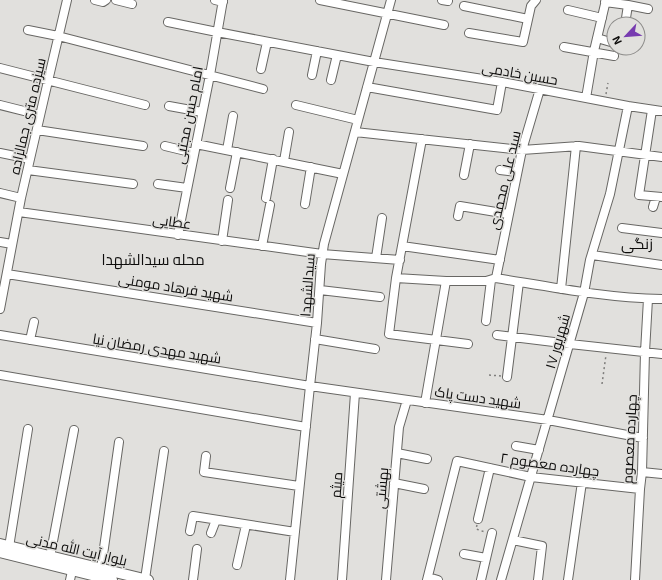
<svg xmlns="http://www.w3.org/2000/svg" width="662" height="580" viewBox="0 0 662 580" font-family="'Exo 2',Cairo,sans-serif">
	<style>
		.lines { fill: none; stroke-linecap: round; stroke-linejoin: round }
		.minor-casing { stroke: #686764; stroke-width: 10 }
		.major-casing { stroke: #686764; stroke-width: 12 }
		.path { stroke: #7f7e7c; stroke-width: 1.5; stroke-dasharray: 2 3; stroke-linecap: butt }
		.minor { stroke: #fff; stroke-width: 8 }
		.major { stroke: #fff; stroke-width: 10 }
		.labels { text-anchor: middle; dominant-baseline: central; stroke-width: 3; stroke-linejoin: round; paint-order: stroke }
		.street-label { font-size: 14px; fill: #0d0c0b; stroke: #e1e0dd }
		.neighbourhood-label { font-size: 15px; fill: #0d0c0b; stroke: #e1e0dd }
	</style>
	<rect width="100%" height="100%" fill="#e1e0dd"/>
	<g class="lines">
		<defs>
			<path id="minor" d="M 95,0 L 103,2 L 106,0
				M 116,0 L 132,4
				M 215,0 L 223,2
				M 320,0 L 444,25
				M 442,0 L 448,1
				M 605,2 L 628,5 L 626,18
				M 628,5 L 648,9
				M 464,6 L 528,19
				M 568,10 L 602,18
				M 168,22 L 217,32 L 374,62 L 502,82 L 628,106 L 662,111
				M 28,30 L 58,36 L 263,89
				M 469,33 L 523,42 L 531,6 L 536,0
				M 597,38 L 614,43
				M 564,47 L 614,56
				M 0,68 L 145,105
				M 261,69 L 267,42
				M 312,75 L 317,51
				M 331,80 L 337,55
				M 367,87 L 497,110 L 502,82
				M 586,98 L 594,51 L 606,0
				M 0,105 L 40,115
				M 296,105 L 358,120
				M 169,106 L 202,112
				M 652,110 L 639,195 L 662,197
				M 37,130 L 143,146
				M 355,132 L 522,150 L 579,146 L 662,157
				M 422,139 L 396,278 L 389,334 L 468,344
				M 196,144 L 343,174
				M 165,146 L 194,153
				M 227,150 L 233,116
				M 0,153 L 30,159
				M 284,161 L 289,132
				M 28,170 L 133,184
				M 500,170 L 517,172
				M 464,175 L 470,144
				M 158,184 L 187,188
				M 230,188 L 237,152
				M 0,193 L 21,198
				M 266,198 L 273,159
				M 305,204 L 311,167
				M 653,207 L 656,197
				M 19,212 L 322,254 L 400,260
				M 458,216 L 460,206 L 508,214
				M 622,228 L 662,233
				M 178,235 L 210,75 L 223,0
				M 222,241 L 228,200
				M 0,242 L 12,244
				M 262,246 L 270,205
				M 402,246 L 500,260
				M 592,255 L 662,265
				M 376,258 L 382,218
				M 7,274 L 317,323
				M 396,278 L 446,281 L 486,281 L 496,278 C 551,287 606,298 662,299
				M 496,278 L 522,150 L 540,89
				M 561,289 L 576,146
				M 320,290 L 380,297
				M 0,309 L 21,198 L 48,81 L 67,0
				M 486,321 L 491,280
				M 0,335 L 310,386 L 548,420 L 643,438
				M 497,335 L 570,344 L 662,354
				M 315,339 L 375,349
				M 30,340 L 34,322
				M 0,375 L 306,427
				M 507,377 L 519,282
				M 425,403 L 446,281
				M 516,446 L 539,450
				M 397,453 L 427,459
				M 206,456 L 204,472 L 299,486
				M 642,472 L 662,474
				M 394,483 L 424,489
				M 478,519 L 490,468
				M 190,531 L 193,516 L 295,532
				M 211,533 L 216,520
				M 513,540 L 542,546 L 538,580
				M 9,547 L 28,429
				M 464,554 L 486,558
				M 50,557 L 74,430
				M 237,565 L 246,525
				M 101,569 L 119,442
				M 428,577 L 438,580
				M 145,579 L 164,451
				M 70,580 L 72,571
				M 193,580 L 197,549
				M 290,580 L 310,386 L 317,323 L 321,264 L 324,244 L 391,0
				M 342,580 L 355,393
				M 386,580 L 399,427 L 407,400
				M 427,580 L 457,461 L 531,477 L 640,489
				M 481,580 L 492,533
				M 501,580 L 584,293 L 590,260 L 610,194 L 628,106
				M 568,580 L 582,482
				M 635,580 L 640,489 L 642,472 L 645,352 L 648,299"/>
			<path id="major" d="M 0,544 L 148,580
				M 0,552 L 112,580"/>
		</defs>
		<use href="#minor" class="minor-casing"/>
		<use href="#major" class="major-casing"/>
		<path class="path" d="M 606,94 L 608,83
			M 489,375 L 501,376
			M 602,384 L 606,355
			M 477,525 L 476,529 L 485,532"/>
		<use href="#minor" class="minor"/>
		<use href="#major" class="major"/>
	</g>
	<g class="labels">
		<g class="street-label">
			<text transform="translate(520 73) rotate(10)">حسین خادمی</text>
			<text transform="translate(188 115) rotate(-79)">امام حسن مجتبی</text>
			<text transform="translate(27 116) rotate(-77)">سیزده متری جمالزاده</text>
			<text transform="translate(504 180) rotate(-77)">سید علی محمدی</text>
			<text transform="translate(172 221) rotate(8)">عطایی</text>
			<text transform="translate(307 285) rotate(-86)">سیدالشهدا</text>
			<text transform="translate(176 287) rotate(9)">شهید فرهاد مومنی</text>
			<text transform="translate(557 341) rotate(-74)">۱۷ شهریور</text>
			<text transform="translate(157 348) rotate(9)">شهید مهدی رمضان نیا</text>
			<text transform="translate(478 397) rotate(8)">شهید دست پاک</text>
			<text transform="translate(629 439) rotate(-87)">چهارده معصوم</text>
			<text transform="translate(550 464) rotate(8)">چهارده معصوم ۲</text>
			<text transform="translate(336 485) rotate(-86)">میثم</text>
			<text transform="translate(381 488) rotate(-85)">بهشتی</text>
			<text transform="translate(77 549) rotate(13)">بلوار آیت الله مدنی</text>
		</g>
		<g class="neighbourhood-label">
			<text x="637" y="243">زنگی</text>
			<text x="153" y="259">محله سیدالشهدا</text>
		</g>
	</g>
	<g transform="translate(626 36) rotate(244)"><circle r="19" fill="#e1e0dd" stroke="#8c8b89"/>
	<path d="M0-3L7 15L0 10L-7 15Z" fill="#773bb0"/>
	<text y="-6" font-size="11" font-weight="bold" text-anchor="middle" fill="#0d0c0b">N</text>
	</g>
</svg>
